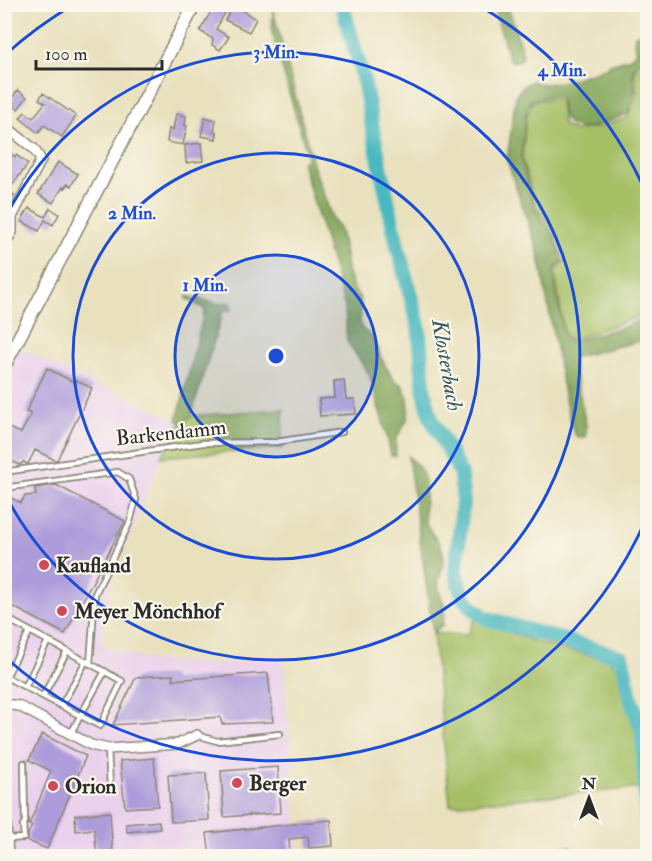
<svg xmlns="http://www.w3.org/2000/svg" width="652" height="861" viewBox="0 0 652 861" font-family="'IM FELL Double Pica',serif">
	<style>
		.built { fill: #ead1ec }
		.green { fill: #a6c066; stroke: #687648; stroke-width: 1.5 }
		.forest { fill: #84a65b; stroke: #586843; stroke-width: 1.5 }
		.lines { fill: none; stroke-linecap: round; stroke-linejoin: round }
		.river { stroke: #49b8c0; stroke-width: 15 }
		.building { fill: #ad9cda }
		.service-casing { stroke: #8a8674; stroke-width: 8 }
		.minor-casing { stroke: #8a8674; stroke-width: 12 }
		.secondary-casing { stroke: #8a8674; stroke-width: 15 }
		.service { stroke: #fff; stroke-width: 4.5 }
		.minor { stroke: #fff; stroke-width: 9 }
		.secondary { stroke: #fff; stroke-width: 12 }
		.ring { fill: none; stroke: #1d4ed8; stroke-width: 3 }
		.poi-dot { fill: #d1495b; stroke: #fbf7ec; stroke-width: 2 }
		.labels { text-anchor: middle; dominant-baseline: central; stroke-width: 4.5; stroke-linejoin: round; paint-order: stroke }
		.street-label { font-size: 21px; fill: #2b2b2b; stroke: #fbf7ec }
		.poi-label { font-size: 21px; font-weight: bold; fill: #2b2b2b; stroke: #fbf7ec; text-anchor: start }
		.water-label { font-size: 22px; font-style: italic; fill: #365c5f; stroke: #fbf7ec }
		.centre { fill: #1d4ed8; stroke: #fbf7ec; stroke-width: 3 }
		.ring-label { font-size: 18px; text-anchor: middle; font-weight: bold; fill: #1d4ed8; stroke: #fbf7ec; stroke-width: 4.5; stroke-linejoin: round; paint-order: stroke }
	</style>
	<rect width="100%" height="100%" fill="#fbf7ec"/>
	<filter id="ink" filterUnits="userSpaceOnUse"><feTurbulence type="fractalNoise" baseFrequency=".0167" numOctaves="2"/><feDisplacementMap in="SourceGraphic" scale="12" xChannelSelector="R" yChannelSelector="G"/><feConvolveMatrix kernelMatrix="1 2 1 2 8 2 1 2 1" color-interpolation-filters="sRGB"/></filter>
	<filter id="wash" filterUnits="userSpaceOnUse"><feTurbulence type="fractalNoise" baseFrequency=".008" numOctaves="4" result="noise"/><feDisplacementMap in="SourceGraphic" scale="24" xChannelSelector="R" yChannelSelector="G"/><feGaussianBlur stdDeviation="1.35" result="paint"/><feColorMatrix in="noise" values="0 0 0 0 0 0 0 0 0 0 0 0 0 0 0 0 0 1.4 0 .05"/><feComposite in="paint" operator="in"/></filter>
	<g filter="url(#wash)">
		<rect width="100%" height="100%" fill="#e9e1bd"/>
		<path class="built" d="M 6,346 L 18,348 L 177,420 L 181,423 L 161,457 L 138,517 L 112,575 L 101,646 L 145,659 L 216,664 L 283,656 L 299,856 L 5,856 L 4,349 Z"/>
		<path class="green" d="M 647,65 L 647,314 L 571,340 L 564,333 L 555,271 L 566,259 L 556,232 L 544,216 L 536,208 L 522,159 L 526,118 L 532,102 L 555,98 L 560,101 L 563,125 L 574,131 L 599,127 L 627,118 L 637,93 L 634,69 Z
			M 284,409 L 282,432 L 283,448 L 161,457 L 181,423 L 191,416 Z
			M 475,619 L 539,643 L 609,660 L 618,668 L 622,692 L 636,732 L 639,788 L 450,805 L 433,633 L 467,635 Z
			M 571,846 L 572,856 L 478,856 Z"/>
		<path class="forest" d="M 493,5 L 507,5 L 513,21 L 523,56 L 521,60 L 513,62 L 509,60 Z
			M 273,9 L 314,168 L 333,220 L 339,228 L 343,243 L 348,274 L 354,290 L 360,298 L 361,304 L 360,323 L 362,329 L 370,335 L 378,347 L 380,355 L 386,367 L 393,379 L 402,385 L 408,398 L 409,409 L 407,420 L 396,439 L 396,456 L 391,456 L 388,440 L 369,374 L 347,341 L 345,307 L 302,162 L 308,158 L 272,33 Z
			M 647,30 L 647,61 L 640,63 L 633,68 L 633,79 L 635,91 L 627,114 C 613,119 592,129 578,128 C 574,127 571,125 568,124 L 563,115 L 561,99 L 556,95 L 532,100 L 527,107 L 521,158 L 534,208 L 554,234 L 562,257 L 562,261 L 553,271 L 564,336 L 571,342 L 626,326 L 647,317 L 647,339 L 572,358 L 586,425 L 586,437 L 579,438 L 574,433 L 565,399 L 539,255 L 507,160 L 516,95 L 523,86 L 531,81 C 550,90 589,74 608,67 L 610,64 L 628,59 L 637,51 L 634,44 L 635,35 Z
			M 187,296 L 219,304 L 230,302 L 232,310 L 223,311 L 191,416 L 181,423 L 177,420 L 205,309 L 187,299 Z
			M 408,456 C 412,461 418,465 420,469 C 430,483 422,504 425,520 C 428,532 439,539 443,552 C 446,564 441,568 439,579 C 436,589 442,596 444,605 C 445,611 444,618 443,624 L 433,633 Z"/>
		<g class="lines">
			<path class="river" d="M 342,4 L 364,82 L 372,126 L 397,244 L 419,328 L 424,390 L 431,418 L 460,472 L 463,498 L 456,571 L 459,585 L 464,598 L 474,609 L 486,618 L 622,657 L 631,699 L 642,729 L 648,836"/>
		</g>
		<g id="blocks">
			<path class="building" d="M 234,5 L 256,19 L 249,32 L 225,20 Z
				M 214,6 L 225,13 L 216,29 L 229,37 L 220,50 L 212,45 L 213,39 L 200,31 Z
				M 18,90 L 27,97 L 18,109 L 9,102 Z
				M 43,93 L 76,116 L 62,137 L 44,125 L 38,133 L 20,118 L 25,112 L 33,118 L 45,103 L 39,99 Z
				M 176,114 L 186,116 L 185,126 L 187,126 L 183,145 L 167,142 L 169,129 L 173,130 Z
				M 205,117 L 216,120 L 214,131 L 217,132 L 216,139 L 201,136 Z
				M 201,143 L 203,161 L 186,163 L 185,145 Z
				M 4,148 L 15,157 L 16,155 L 28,164 L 8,191 L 14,195 L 4,211 Z
				M 58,162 L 78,174 L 71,186 L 67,184 L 65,188 L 63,187 L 53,203 L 38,194 Z
				M 29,208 L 45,217 L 50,208 L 59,214 L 53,225 L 45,220 L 39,231 L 21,221 Z
				M 47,368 L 75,383 L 76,380 L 92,388 L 57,460 L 55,460 L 35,450 L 28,464 L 23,462 L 20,465 L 4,458 L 4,426 L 21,433 L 31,414 L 26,412 Z
				M 344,380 L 346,399 L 355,399 L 356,414 L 320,416 L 319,399 L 335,398 L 334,381 Z
				M 56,485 L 125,521 L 65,634 L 4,602 L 4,494 L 21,503 L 25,496 L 36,495 L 35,488 Z
				M 268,673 L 273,722 L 222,724 L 220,717 L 113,725 L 136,677 L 173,675 L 173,680 Z
				M 42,734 L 86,756 L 47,849 L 28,841 L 28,834 L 32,826 L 29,825 L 51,771 L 29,760 Z
				M 154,758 L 158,806 L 125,808 L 120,761 Z
				M 278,767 L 281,813 L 224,817 L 221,771 Z
				M 206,773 L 209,820 L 171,822 L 168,775 Z
				M 110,812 L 113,856 L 97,856 L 94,829 L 76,831 L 75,815 Z
				M 331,820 L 333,846 L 309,848 L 308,837 L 289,839 L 290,856 L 210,856 L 207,833 Z
				M 159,821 L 160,829 L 127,832 L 126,824 Z"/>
		</g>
	</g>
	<g filter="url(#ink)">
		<use href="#blocks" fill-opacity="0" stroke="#8a8674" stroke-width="1.5"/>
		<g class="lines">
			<defs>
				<path id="service" d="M 4,472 L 203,443 L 276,442 L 342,432
					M 4,488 L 118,472 L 129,479 L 136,499 L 130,522 L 95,594 L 90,664
					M 4,617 L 122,681 L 100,726 L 4,676
					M 4,633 L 11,621
					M 6,677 L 30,631
					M 25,687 L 48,641
					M 43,696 L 67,651
					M 61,706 L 86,661
					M 71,733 L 105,671
					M 197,735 L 217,741 L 280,734
					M 108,749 L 110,786
					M 7,839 L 24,838 L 23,825 L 25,822 L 24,763"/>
				<path id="minor" d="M 4,125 L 34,149 L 41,160 L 12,217 L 12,232 L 4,245
					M 4,704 L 19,706 L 91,745 L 108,749 L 178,744 L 197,735
					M 4,790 L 8,856"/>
				<path id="secondary" d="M 4,366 L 195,4"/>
			</defs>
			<use href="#service" class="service-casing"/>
			<use href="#minor" class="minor-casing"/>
			<use href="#secondary" class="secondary-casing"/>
			<use href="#service" class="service"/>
			<use href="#minor" class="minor"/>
			<use href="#secondary" class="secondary"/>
		</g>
	</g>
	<circle cx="276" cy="356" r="101" fill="#1d4ed8" fill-opacity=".12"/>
	<g class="ring">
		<circle cx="276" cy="356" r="101"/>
		<circle cx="276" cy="356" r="203"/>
		<path d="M5 218A304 304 0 1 1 5 494"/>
		<path d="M647 517A405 405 0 0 1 5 657M5 55A405 405 0 0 1 73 5M478 5A405 405 0 0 1 647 195"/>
	</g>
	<g class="poi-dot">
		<circle cx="44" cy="565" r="6"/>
		<circle cx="62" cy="611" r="6"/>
		<circle cx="237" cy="783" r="6"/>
		<circle cx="53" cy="786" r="6"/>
	</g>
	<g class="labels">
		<g class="street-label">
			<text transform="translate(171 433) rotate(-6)">Barkendamm</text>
		</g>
		<g class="poi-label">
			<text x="56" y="565">Kaufland</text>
			<text x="74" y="611">Meyer Mönchhof</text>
			<text x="249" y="783">Berger</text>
			<text x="65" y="786">Orion</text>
		</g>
		<g class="water-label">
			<text transform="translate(447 365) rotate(80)">Klosterbach</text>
		</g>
	</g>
	<circle cx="276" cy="356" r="9" class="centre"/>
	<g class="ring-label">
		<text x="276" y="58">3 Min.</text>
		<text x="562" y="76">4 Min.</text>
		<text x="132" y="219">2 Min.</text>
		<text x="205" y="291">1 Min.</text>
	</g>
	<rect width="652" height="861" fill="none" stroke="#fbf7ec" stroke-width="24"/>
	<g transform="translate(589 798)" stroke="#fbf7ec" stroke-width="4.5" paint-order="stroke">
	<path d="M0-4.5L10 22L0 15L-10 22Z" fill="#2b2b2b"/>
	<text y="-9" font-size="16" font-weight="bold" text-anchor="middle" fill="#2b2b2b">N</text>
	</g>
	<path d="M36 60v9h126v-9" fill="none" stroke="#2b2b2b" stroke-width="3"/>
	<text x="45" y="60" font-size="18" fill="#2b2b2b" stroke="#fbf7ec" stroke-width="4.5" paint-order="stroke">100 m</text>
</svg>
